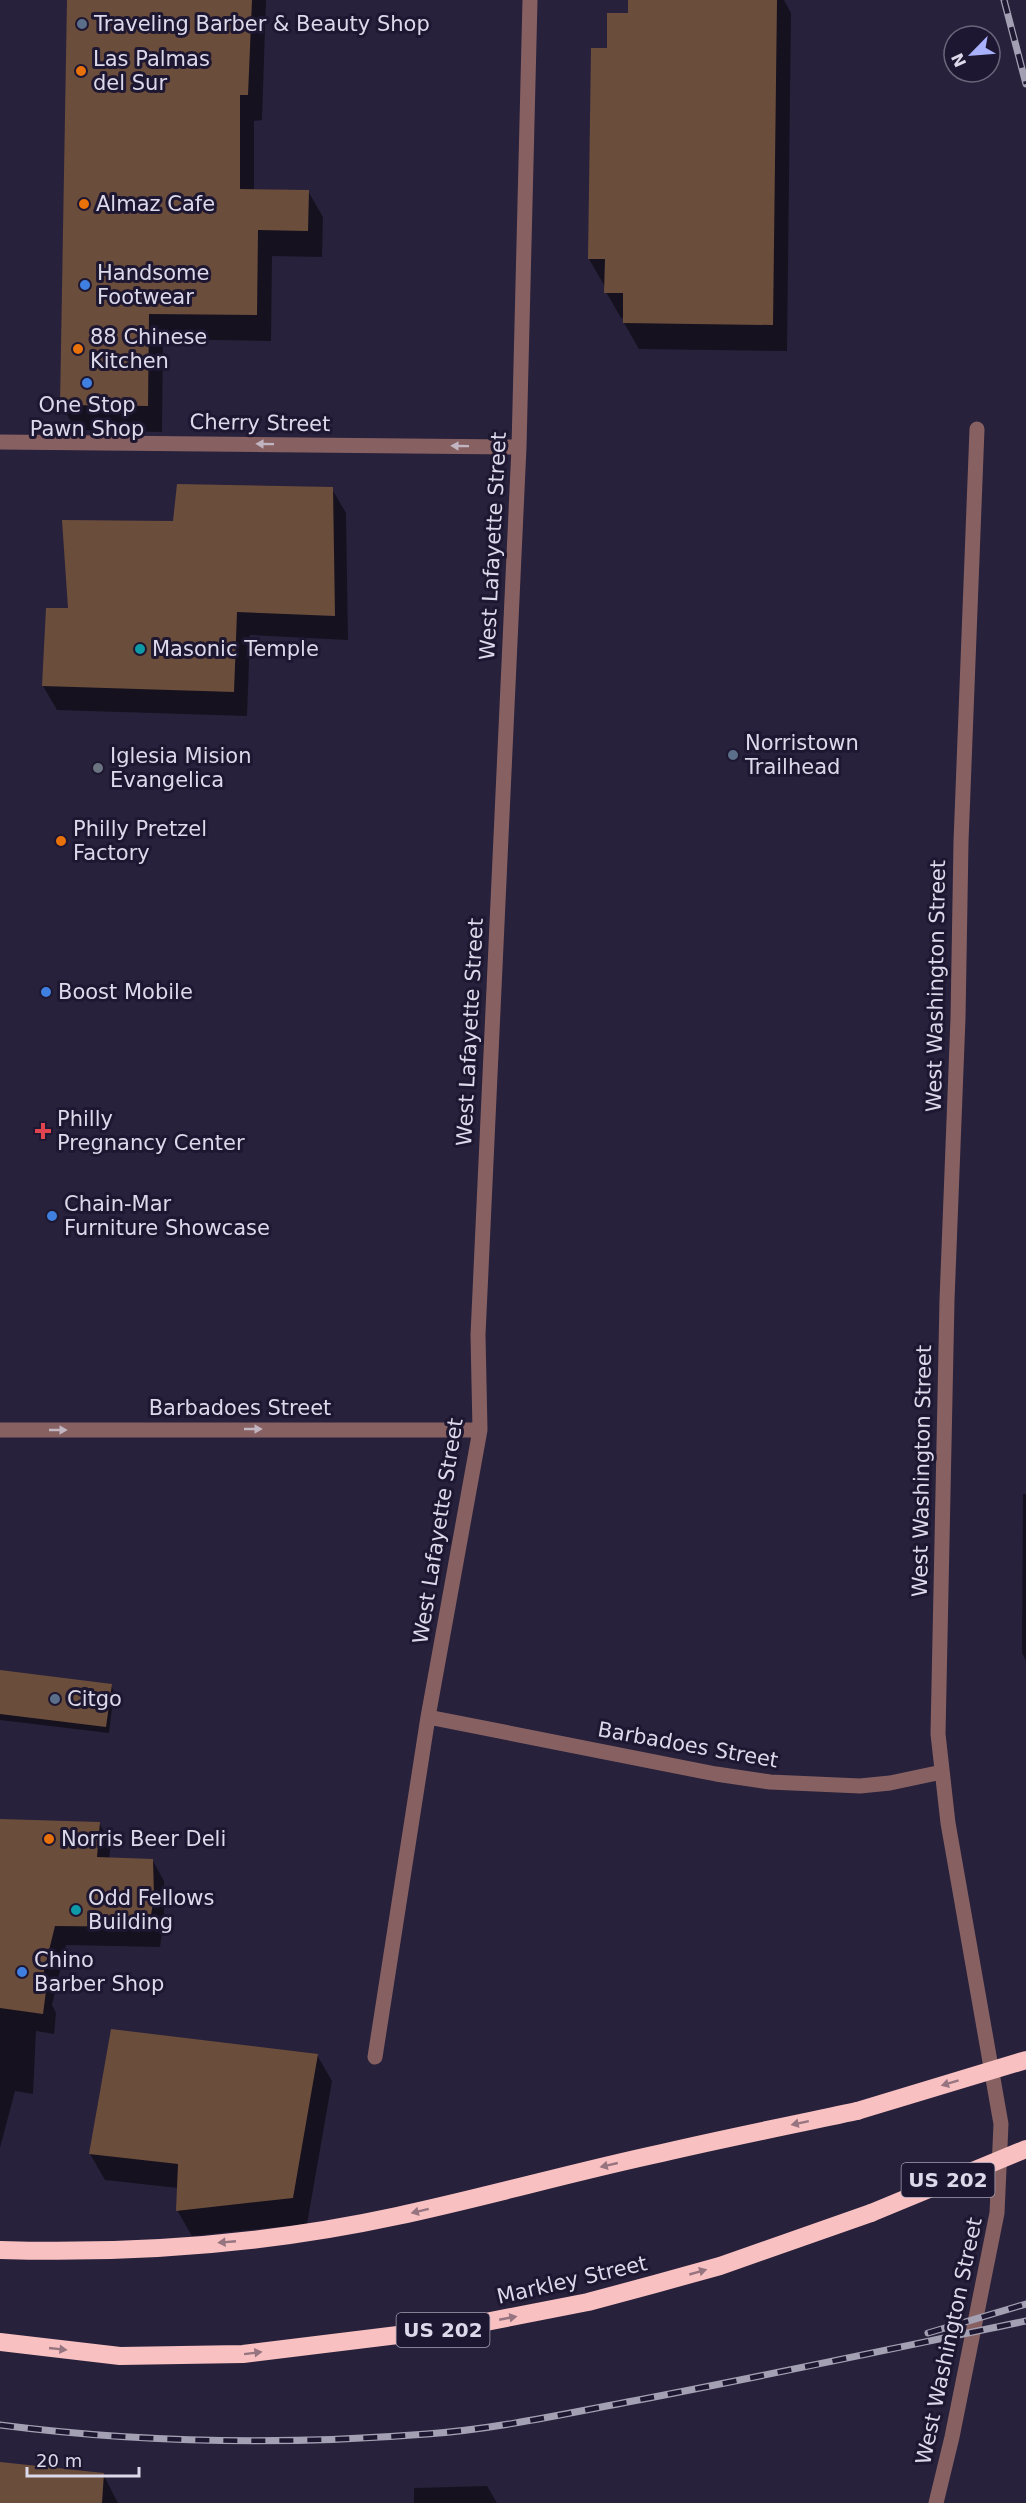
<svg xmlns="http://www.w3.org/2000/svg" width="1026" height="2503" viewBox="0 0 1026 2503" font-family="'DejaVu Sans',sans-serif">
	<style>
		.shadow { fill: #0007 }
		.building { fill: #6b4d3c }
		.lines { fill: none; stroke-linecap: round; stroke-linejoin: round }
		.minor { stroke: #876162; stroke-width: 15 }
		.highway { stroke: #f8c0c0; stroke-width: 18 }
		.rail-casing { stroke: #a4a0b4; stroke-width: 7 }
		.rail { stroke: #1e1731; stroke-width: 4.5; stroke-dasharray: 14; stroke-linecap: butt }
		.highway-bridge { stroke: #f8c0c0; stroke-width: 18 }
		.oneway { fill: #c2b5c2 }
		.oneway2 { fill: #967480 }
		.service-dot { fill: #5c6f8a; stroke: #1e1731; stroke-width: 2 }
		.food-dot { fill: #e8710a; stroke: #1e1731; stroke-width: 2 }
		.shop-dot { fill: #3f7fe0; stroke: #1e1731; stroke-width: 2 }
		.culture-dot { fill: #0f9aa8; stroke: #1e1731; stroke-width: 2 }
		.worship-dot { fill: #6b7280; stroke: #1e1731; stroke-width: 2 }
		.health-dot { fill: #e0444e; stroke: #1e1731; stroke-width: 2 }
		.labels { text-anchor: middle; dominant-baseline: central; stroke-width: 6; stroke-linejoin: round; paint-order: stroke }
		.shield { fill: #1e1731; stroke: #a39fb3; stroke-width: 1.5 }
		.shield-label { font-size: 20px; font-weight: bold; fill: #dcd9eb }
		.poi-label { font-size: 21px; fill: #dcd9eb; stroke: #1e1731; text-anchor: start }
		.street-label { font-size: 21px; fill: #dcd9eb; stroke: #1e1731 }
	</style>
	<rect width="100%" height="100%" fill="#28213b"/>
	<path class="shadow" d="M 68,0 L 266,0 L 262,120 L 254,121 L 254,190 L 308,191 L 323,217 L 322,257 L 272,256 L 271,341 L 163,339 L 162,432 L 76,430 L 61,405 Z
		M 630,0 L 784,0 L 791,13 L 787,351 L 639,349 L 624,323 L 624,318 L 621,318 L 606,292 L 604,285 L 589,259 L 608,49 L 630,15 Z
		M 332,489 L 346,513 L 348,640 L 250,635 L 247,716 L 57,710 L 43,686 L 47,610 L 69,610 L 174,523 Z
		M 1023,1494 L 1026,1494 L 1026,1661 L 1022,1653 Z
		M 0,1672 L 111,1685 L 114,1692 L 109,1733 L 0,1720 Z
		M 0,1821 L 99,1823 L 111,1843 L 109,1859 L 153,1861 L 164,1881 L 164,1918 L 160,1947 L 66,1945 L 52,2005 L 56,2013 L 54,2034 L 36,2031 L 33,2094 L 15,2091 L 0,2148 Z
		M 317,2055 L 332,2081 L 307,2224 L 192,2236 L 177,2210 L 178,2188 L 105,2180 L 90,2154 Z
		M 0,2463 L 103,2474 L 118,2503 L 0,2503 Z
		M 487,2486 L 497,2503 L 414,2503 L 414,2488 Z"/>
	<path class="building" d="M 67,0 L 252,0 L 248,95 L 240,95 L 240,189 L 309,190 L 308,231 L 258,230 L 257,315 L 149,314 L 148,406 L 60,405 Z
		M 628,0 L 777,0 L 773,325 L 623,323 L 623,293 L 604,293 L 605,259 L 588,259 L 591,48 L 607,48 L 607,13 L 628,13 Z
		M 177,484 L 333,487 L 335,616 L 237,612 L 234,692 L 42,686 L 46,608 L 68,608 L 62,520 L 173,521 Z
		M 0,1670 L 112,1684 L 106,1727 L 0,1714 Z
		M 0,1819 L 100,1822 L 97,1857 L 153,1859 L 154,1897 L 149,1927 L 55,1926 L 40,1987 L 46,1991 L 43,2014 L 0,2008 Z
		M 111,2029 L 318,2054 L 293,2198 L 176,2211 L 178,2164 L 89,2154 Z
		M 0,2462 L 104,2473 L 102,2503 L 0,2503 Z"/>
	<g class="lines">
		<path class="minor" d="M 0,442 L 519,447
			M 0,1430 L 480,1430
			M 428,1717 L 716,1774 L 770,1782 L 860,1786 L 890,1783 L 942,1772
			M 375,2057 L 428,1717 L 480,1430 L 478,1335 L 519,447 L 530,0
			M 936,2503 L 952,2437 L 997,2213 L 1001,2124 L 948,1823 L 938,1734 L 947,1300 L 958,1018 L 961,842 L 977,429"/>
		<path class="highway" d="M 0,2250 C 132,2254 268,2244 397,2216 C 486,2197 573,2172 662,2153 C 726,2138 792,2125 857,2111
			M 0,2342 L 120,2356 L 243,2354 L 455,2328 L 588,2302 L 655,2284 L 720,2266 L 871,2213"/>
		<defs>
			<path id="rail" d="M 1004,0 L 1026,84
				M 928,2333 L 1026,2304
				M 0,2425 C 141,2443 285,2445 427,2434 C 496,2429 564,2414 633,2401 C 764,2376 895,2348 1026,2321"/>
		</defs>
		<use href="#rail" class="rail-casing"/>
		<use href="#rail" class="rail"/>
		<path class="highway-bridge" d="M 857,2111 L 1026,2060
			M 871,2213 L 1026,2149"/>
	</g>
	<defs><path id="oneway-solid" d="M-6-.8H1V-3.2L6.5 0L1 3.2V.8H-6Z" transform="scale(1.5)"/></defs>
	<g class="oneway">
		<use href="#oneway-solid" transform="translate(265 444) rotate(-179)"/>
		<use href="#oneway-solid" transform="translate(460 446) rotate(-179)"/>
		<use href="#oneway-solid" transform="translate(253 1429)"/>
		<use href="#oneway-solid" transform="translate(58 1430)"/>
	</g>
	<g class="oneway2">
		<use href="#oneway-solid" transform="translate(950 2083) rotate(163)"/>
		<use href="#oneway-solid" transform="translate(800 2123) rotate(168)"/>
		<use href="#oneway-solid" transform="translate(609 2165) rotate(167)"/>
		<use href="#oneway-solid" transform="translate(420 2211) rotate(166)"/>
		<use href="#oneway-solid" transform="translate(227 2242) rotate(175)"/>
		<use href="#oneway-solid" transform="translate(698 2272) rotate(-16)"/>
		<use href="#oneway-solid" transform="translate(508 2318) rotate(-11)"/>
		<use href="#oneway-solid" transform="translate(58 2349) rotate(6)"/>
		<use href="#oneway-solid" transform="translate(253 2353) rotate(-7)"/>
	</g>
	<g class="service-dot">
		<circle cx="82" cy="24" r="6"/>
		<circle cx="733" cy="755" r="6"/>
		<circle cx="55" cy="1699" r="6"/>
	</g>
	<g class="food-dot">
		<circle cx="81" cy="71" r="6"/>
		<circle cx="84" cy="204" r="6"/>
		<circle cx="78" cy="349" r="6"/>
		<circle cx="61" cy="841" r="6"/>
		<circle cx="49" cy="1839" r="6"/>
	</g>
	<g class="shop-dot">
		<circle cx="85" cy="285" r="6"/>
		<circle cx="87" cy="383" r="6"/>
		<circle cx="46" cy="992" r="6"/>
		<circle cx="52" cy="1216" r="6"/>
		<circle cx="22" cy="1972" r="6"/>
	</g>
	<g class="culture-dot">
		<circle cx="140" cy="649" r="6"/>
		<circle cx="76" cy="1910" r="6"/>
	</g>
	<circle class="worship-dot" cx="98" cy="768" r="6"/>
	<path class="health-dot" d="M40 1122h6v6h6v6h-6v6h-6v-6h-6v-6h6z"/>
	<g class="labels">
		<g class="shield">
			<rect x="901.5" y="2163" width="93" height="34" rx="4.5"/>
			<rect x="396.5" y="2313" width="93" height="34" rx="4.5"/>
		</g>
		<g class="shield-label">
			<text x="948" y="2180">US 202</text>
			<text x="443" y="2330">US 202</text>
		</g>
		<g class="poi-label">
			<text x="94" y="24">Traveling Barber &amp; Beauty Shop</text>
			<text x="93" y="59">Las Palmas<tspan x="93" dy="24">del Sur</tspan></text>
			<text x="96" y="204">Almaz Cafe</text>
			<text x="97" y="273">Handsome<tspan x="97" dy="24">Footwear</tspan></text>
			<text x="90" y="337">88 Chinese<tspan x="90" dy="24">Kitchen</tspan></text>
			<text x="87" y="405" text-anchor="middle">One Stop<tspan x="87" dy="24">Pawn Shop</tspan></text>
			<text x="152" y="649">Masonic Temple</text>
			<text x="745" y="743">Norristown<tspan x="745" dy="24">Trailhead</tspan></text>
			<text x="110" y="756">Iglesia Mision<tspan x="110" dy="24">Evangelica</tspan></text>
			<text x="73" y="829">Philly Pretzel<tspan x="73" dy="24">Factory</tspan></text>
			<text x="58" y="992">Boost Mobile</text>
			<text x="57" y="1119">Philly<tspan x="57" dy="24">Pregnancy Center</tspan></text>
			<text x="64" y="1204">Chain-Mar<tspan x="64" dy="24">Furniture Showcase</tspan></text>
			<text x="67" y="1699">Citgo</text>
			<text x="61" y="1839">Norris Beer Deli</text>
			<text x="88" y="1898">Odd Fellows<tspan x="88" dy="24">Building</tspan></text>
			<text x="34" y="1960">Chino<tspan x="34" dy="24">Barber Shop</tspan></text>
		</g>
		<g class="street-label">
			<text transform="translate(260 423) rotate(1)">Cherry Street</text>
			<text transform="translate(493 546) rotate(-87)">West Lafayette Street</text>
			<text transform="translate(936 986) rotate(-89)">West Washington Street</text>
			<text transform="translate(470 1032) rotate(-87)">West Lafayette Street</text>
			<text x="240" y="1408">Barbadoes Street</text>
			<text transform="translate(922 1471) rotate(-89)">West Washington Street</text>
			<text transform="translate(438 1531) rotate(-81)">West Lafayette Street</text>
			<text transform="translate(688 1745) rotate(10)">Barbadoes Street</text>
			<text transform="translate(572 2280) rotate(-13)">Markley Street</text>
			<text transform="translate(949 2341) rotate(-78)">West Washington Street</text>
		</g>
	</g>
	<g transform="translate(972 54) rotate(245)"><circle r="28" fill="#1e1731" stroke="#6a657b" stroke-width="1.5"/>
	<path d="M0-4.5L10 22L0 15L-10 22Z" fill="#a9b0fc"/>
	<text y="-9" font-size="16" font-weight="bold" text-anchor="middle" fill="#dcd9eb">N</text>
	</g>
	<path d="M27 2467v9h112v-9" fill="none" stroke="#dcd9eb" stroke-width="3"/>
	<text x="36" y="2467" font-size="18" fill="#dcd9eb" stroke="#1e1731" stroke-width="4.5" paint-order="stroke">20 m</text>
</svg>
